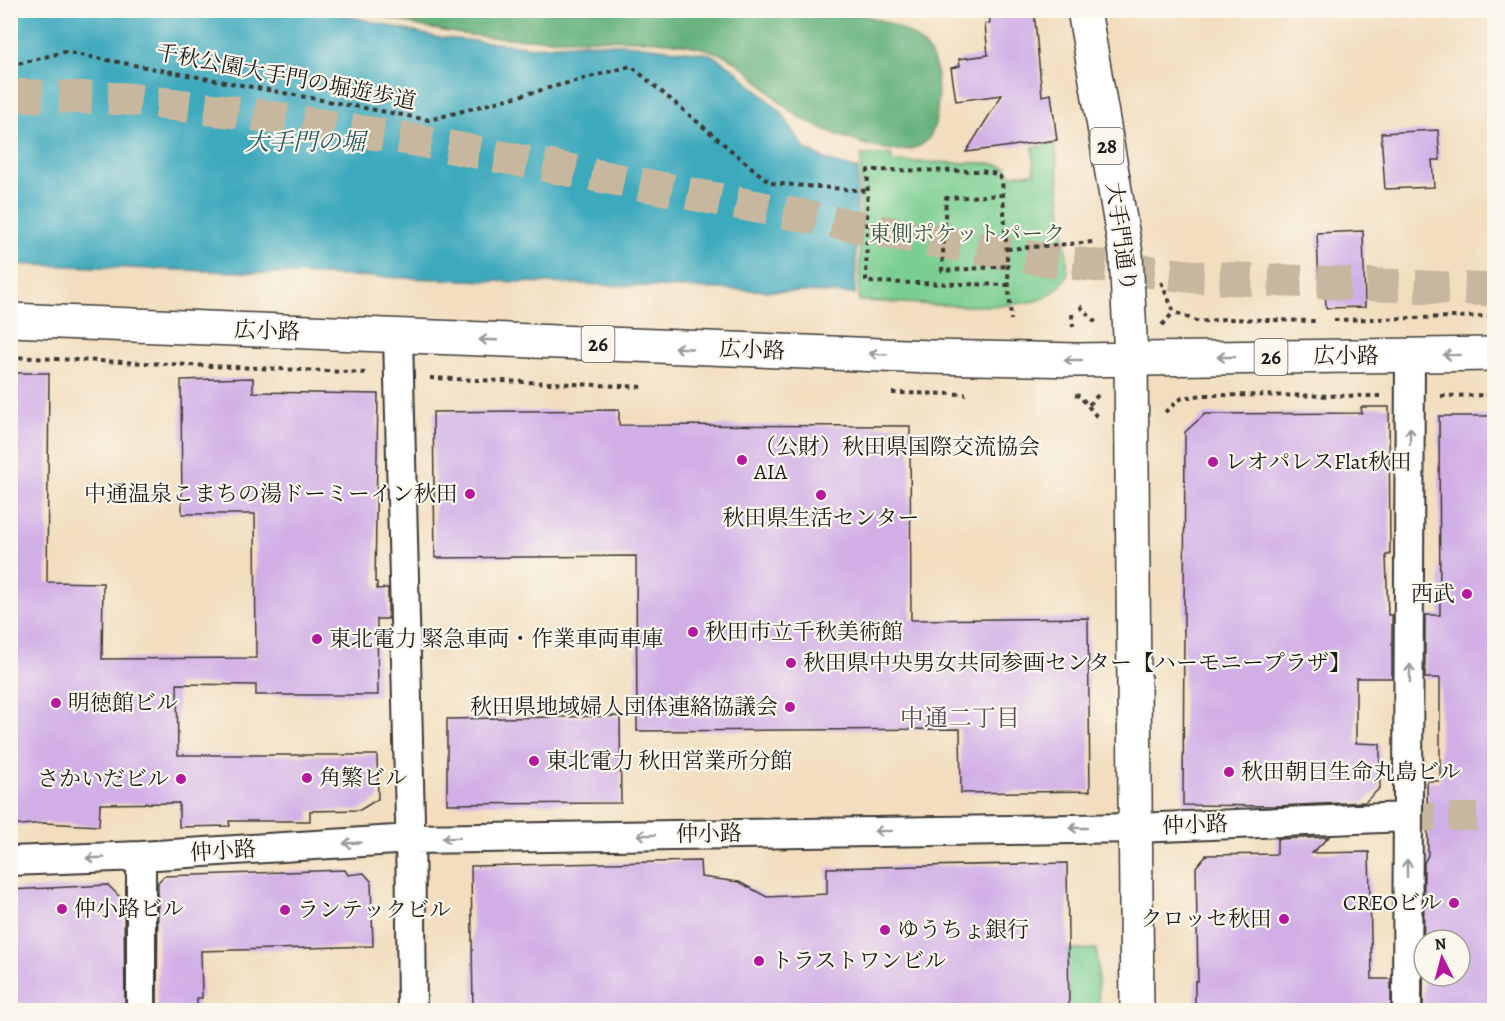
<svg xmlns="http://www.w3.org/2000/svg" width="1505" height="1021" viewBox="0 0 1505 1021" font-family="Alegreya,'Noto Serif JP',serif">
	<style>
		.green { fill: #7ace92; stroke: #4b7557; stroke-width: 1.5 }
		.forest { fill: #63b17c; stroke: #40664c; stroke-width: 1.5 }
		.water { fill: #3da9bd; stroke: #2c626c; stroke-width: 1.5 }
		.building { fill: #d0aee6; fill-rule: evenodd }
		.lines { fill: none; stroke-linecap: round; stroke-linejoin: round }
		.street-tunnel { stroke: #c7b79e; stroke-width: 28; stroke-dasharray: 28 14; stroke-linecap: butt }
		.highway-tunnel { stroke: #c7b79e; stroke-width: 33; stroke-dasharray: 33 16; stroke-linecap: butt }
		.street-casing { stroke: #3c3934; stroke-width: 32 }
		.secondary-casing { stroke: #3c3934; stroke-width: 36 }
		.primary-casing { stroke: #3c3934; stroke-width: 36 }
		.path { stroke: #3c3934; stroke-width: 4; stroke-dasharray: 4.5 4.5; stroke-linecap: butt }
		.street { stroke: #fff; stroke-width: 28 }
		.secondary { stroke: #fff; stroke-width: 33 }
		.primary { stroke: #fff; stroke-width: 33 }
		.oneway { stroke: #999 }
		.poi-dot { fill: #b5179e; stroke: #fbf7ec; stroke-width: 2 }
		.labels { text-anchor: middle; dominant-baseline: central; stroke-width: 4.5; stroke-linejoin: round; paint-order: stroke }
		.shield { fill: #fbf7ec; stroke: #5f5e5a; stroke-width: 1.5 }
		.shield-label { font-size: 21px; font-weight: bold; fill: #1c1c1c }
		.street-label { font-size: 22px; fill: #1c1c1c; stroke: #fbf7ec }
		.park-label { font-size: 22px; fill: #3d5a45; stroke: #fbf7ec }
		.poi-label { font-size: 22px; fill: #1c1c1c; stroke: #fbf7ec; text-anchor: start }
		.water-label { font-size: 24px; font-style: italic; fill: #2b5b64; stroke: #fbf7ec }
		.neighbourhood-label { font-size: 24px; fill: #5b4f63; stroke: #fbf7ec }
	</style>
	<rect width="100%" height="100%" fill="#fbf7ec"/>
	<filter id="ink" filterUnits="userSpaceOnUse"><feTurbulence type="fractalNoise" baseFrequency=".0167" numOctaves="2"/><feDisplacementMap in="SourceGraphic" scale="12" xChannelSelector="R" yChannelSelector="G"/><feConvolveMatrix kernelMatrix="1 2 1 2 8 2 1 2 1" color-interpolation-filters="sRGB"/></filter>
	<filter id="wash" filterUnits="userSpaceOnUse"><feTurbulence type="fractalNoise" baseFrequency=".008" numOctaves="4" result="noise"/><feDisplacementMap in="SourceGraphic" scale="24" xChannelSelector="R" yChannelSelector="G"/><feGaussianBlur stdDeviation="1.35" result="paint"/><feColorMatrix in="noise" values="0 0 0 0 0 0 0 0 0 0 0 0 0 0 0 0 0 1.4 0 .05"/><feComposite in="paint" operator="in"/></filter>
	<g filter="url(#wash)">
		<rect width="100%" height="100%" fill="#f2debf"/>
		<path class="green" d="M 1055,144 L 1068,271 C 1065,285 1049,298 1035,301 C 984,312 912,302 859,301 L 861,155 L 891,155 L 892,162 L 989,163 L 1006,167 L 1011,175 L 1034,173 L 1033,147 Z
			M 1097,949 L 1099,1010 L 1069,1010 L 1068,950 Z"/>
		<path class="forest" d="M 358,11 L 846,11 C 876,18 910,26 929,52 C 941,69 940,119 930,136 C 921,151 900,151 885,149 C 864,146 812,126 796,115 C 768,96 750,64 718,53 C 669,35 589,40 537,39 C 505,39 469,36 438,30 C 411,25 385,16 358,11 Z"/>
		<path class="water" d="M 11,10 L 327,11 L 436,37 L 534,47 L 583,43 L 627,44 L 710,54 L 733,68 L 781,112 L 805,149 L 829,161 L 858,169 L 855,294 L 11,264 Z"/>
		<g id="blocks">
			<path class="building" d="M 989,10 L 1034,10 L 1042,96 L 1051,94 L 1057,140 L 966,152 L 1002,95 L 956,101 L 951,68 L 960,66 L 959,59 L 988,55 L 985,24 L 990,23 Z
				M 1438,130 L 1440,160 L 1432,160 L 1434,187 L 1385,189 L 1381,133 Z
				M 1363,231 L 1365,307 L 1326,308 L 1325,287 L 1319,287 L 1317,233 Z
				M 10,373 L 49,373 L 47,582 L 103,583 L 102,659 L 256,658 L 255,514 L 182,514 L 181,380 L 253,378 L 253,392 L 378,394 L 375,582 L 377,582 L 377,589 L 388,588 L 388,619 L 377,619 L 378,695 L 256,695 L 256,685 L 177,684 L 178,755 L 377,755 L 378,799 L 360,810 L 310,811 L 310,821 L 229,821 L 230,826 L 179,827 L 179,803 L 100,804 L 99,826 L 44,823 L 10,826 Z
				M 1361,407 L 1389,407 L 1390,555 L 1386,555 L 1388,615 L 1392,615 L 1392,678 L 1356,678 L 1356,743 L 1380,744 L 1380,788 L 1365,802 L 1277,806 L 1183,805 L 1185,432 L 1205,414 L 1362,413 Z
				M 619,410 L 619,425 L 910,426 L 911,620 L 1088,618 L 1090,791 L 961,793 L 960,729 L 637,731 L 636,556 L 435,558 L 433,412 Z
				M 1439,416 L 1494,416 L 1494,1011 L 1423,1011 L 1424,863 L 1428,855 L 1427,781 L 1440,781 L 1440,678 L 1425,678 L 1425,615 L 1440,615 ZM 1424,940 L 1460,940 L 1460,976 L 1424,976 Z
				M 620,716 L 621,803 L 447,804 L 447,719 Z
				M 1329,837 L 1312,853 L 1369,852 L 1372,979 L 1391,979 L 1391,1011 L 1195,1011 L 1195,981 L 1198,981 L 1196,867 L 1206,855 L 1277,854 L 1277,839 Z
				M 700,861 L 701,877 L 739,882 L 767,897 L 827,894 L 827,868 L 1067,863 L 1069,1011 L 473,1011 L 471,866 Z
				M 345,870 L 348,875 L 364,873 L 371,881 L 373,946 L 201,951 L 202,998 L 197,998 L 197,1011 L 157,1011 L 158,882 L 164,876 Z
				M 108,885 L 124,901 L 125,1011 L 10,1011 L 10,890 Z"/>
		</g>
	</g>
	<g filter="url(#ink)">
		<use href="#blocks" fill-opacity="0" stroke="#3c3934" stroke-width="1.5"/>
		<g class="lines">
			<path class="street-tunnel" d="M 1407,817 L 1494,817"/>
			<path class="highway-tunnel" d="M 10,95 L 127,99 L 244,113 L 415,140 L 916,238 L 1054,261 L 1198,277 L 1494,290"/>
			<defs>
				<path id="street" d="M 398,337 L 410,821 L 412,1010
					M 141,856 L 141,1010
					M 10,861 L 141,856 L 411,839 L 1136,828 L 1407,817
					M 1407,1010 L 1410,356"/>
				<path id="secondary" d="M 1131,358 L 1137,1010"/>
				<path id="primary" d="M 1084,10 L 1126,254 L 1131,358
					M 10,320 L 931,357 L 1077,360 L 1494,354"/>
			</defs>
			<use href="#street" class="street-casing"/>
			<use href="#secondary" class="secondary-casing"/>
			<use href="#primary" class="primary-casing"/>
			<path class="path" d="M 10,66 L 64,52 L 429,120 L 631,66 L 770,183 L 868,191
				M 1003,195 L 946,198 L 942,271 L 1008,266
				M 1007,249 L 1093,242
				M 1161,282 L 1174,312 L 1199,322 L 1224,319 L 1315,321
				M 1009,285 L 866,282 L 868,170 L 980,171 L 998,174 L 1002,180 L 1003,195 L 1011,320
				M 1080,306 L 1096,323
				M 1072,314 L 1073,327
				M 1334,320 L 1494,316
				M 1162,325 L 1174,312
				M 10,357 L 369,373
				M 430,378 L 645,387
				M 892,393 L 966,394
				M 1075,395 L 1080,396 L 1097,417
				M 1441,396 L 1494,395
				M 1089,405 L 1098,395
				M 1165,412 L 1182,398 L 1203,395 L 1380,396"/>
			<use href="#street" class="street"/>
			<use href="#secondary" class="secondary"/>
			<use href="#primary" class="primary"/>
		</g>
		<defs><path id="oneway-shaft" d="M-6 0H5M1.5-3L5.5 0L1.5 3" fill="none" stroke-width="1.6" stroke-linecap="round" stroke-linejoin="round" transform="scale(1.5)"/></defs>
		<g class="oneway">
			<use href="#oneway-shaft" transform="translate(488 340) rotate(-178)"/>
			<use href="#oneway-shaft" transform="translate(683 348) rotate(-175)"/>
			<use href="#oneway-shaft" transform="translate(878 354) rotate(-177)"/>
			<use href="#oneway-shaft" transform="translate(1452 355) rotate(179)"/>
			<use href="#oneway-shaft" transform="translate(1226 357) rotate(180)"/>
			<use href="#oneway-shaft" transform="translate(1073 360) rotate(180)"/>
			<use href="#oneway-shaft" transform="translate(1410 436) rotate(-90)"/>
			<use href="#oneway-shaft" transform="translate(1410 673) rotate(-89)"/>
			<use href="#oneway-shaft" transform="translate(1078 828) rotate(180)"/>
			<use href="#oneway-shaft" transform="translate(883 831) rotate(179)"/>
			<use href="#oneway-shaft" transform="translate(646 835) rotate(179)"/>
			<use href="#oneway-shaft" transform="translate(451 838) rotate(179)"/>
			<use href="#oneway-shaft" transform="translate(352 843) rotate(176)"/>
			<use href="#oneway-shaft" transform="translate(95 858) rotate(178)"/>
			<use href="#oneway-shaft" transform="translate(1407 868) rotate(-90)"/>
		</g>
	</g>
	<g class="poi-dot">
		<circle cx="742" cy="460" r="6"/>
		<circle cx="1213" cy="462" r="6"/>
		<circle cx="470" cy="494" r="6"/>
		<circle cx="821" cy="495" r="6"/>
		<circle cx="1467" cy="594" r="6"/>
		<circle cx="693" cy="632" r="6"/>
		<circle cx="317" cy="639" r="6"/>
		<circle cx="791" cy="663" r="6"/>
		<circle cx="56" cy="703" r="6"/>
		<circle cx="790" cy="707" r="6"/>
		<circle cx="534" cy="761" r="6"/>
		<circle cx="1229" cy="772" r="6"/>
		<circle cx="307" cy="778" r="6"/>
		<circle cx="181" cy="779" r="6"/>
		<circle cx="1454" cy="903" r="6"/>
		<circle cx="62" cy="909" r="6"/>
		<circle cx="285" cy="910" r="6"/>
		<circle cx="1284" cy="919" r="6"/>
		<circle cx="885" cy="930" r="6"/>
		<circle cx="759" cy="961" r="6"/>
	</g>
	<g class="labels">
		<g class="shield">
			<rect x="1090.5" y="128" width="33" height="36" rx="4.5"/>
			<rect x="581.5" y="326" width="33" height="36" rx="4.5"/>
			<rect x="1254.5" y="339" width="33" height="36" rx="4.5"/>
		</g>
		<g class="shield-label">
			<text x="1107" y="146">28</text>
			<text x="598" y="344">26</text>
			<text x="1271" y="357">26</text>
		</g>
		<g class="street-label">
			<text transform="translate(286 77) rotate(11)">千秋公園大手門の堀遊歩道</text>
			<text transform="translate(1121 237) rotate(82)">大手門通り</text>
			<text transform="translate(267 331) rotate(2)">広小路</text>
			<text transform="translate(752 350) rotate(2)">広小路</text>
			<text x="1346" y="356">広小路</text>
			<text transform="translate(1195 825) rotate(-2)">仲小路</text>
			<text transform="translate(709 834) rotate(-1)">仲小路</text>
			<text transform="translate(223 851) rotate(-4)">仲小路</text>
		</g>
		<g class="park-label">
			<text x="967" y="234">東側ポケットパーク</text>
		</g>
		<g class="poi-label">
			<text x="754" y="447">（公財）秋田県国際交流協会<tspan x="754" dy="25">AIA</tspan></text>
			<text x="1225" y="462">レオパレスFlat秋田</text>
			<text x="458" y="494" text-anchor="end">中通温泉こまちの湯ドーミーイン秋田</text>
			<text x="821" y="518" text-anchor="middle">秋田県生活センター</text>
			<text x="1455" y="594" text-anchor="end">西武</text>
			<text x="705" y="632">秋田市立千秋美術館</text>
			<text x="329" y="639">東北電力 緊急車両・作業車両車庫</text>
			<text x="803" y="663">秋田県中央男女共同参画センター【ハーモニープラザ】</text>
			<text x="68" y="703">明徳館ビル</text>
			<text x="778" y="707" text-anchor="end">秋田県地域婦人団体連絡協議会</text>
			<text x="546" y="761">東北電力 秋田営業所分館</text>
			<text x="1241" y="772">秋田朝日生命丸島ビル</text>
			<text x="319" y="778">角繁ビル</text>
			<text x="169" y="779" text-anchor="end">さかいだビル</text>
			<text x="1442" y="903" text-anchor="end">CREOビル</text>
			<text x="74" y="909">仲小路ビル</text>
			<text x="297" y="910">ランテックビル</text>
			<text x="1272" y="919" text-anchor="end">クロッセ秋田</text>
			<text x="897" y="930">ゆうちょ銀行</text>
			<text x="771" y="961">トラストワンビル</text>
		</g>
		<g class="water-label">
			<text x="305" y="142">大手門の堀</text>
		</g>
		<g class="neighbourhood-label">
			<text x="960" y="718">中通二丁目</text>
		</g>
	</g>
	<rect width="1505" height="1021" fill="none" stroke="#fbf7ec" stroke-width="36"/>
	<g transform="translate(1442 958) rotate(354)"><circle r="28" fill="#fbf7ec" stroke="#a29f99" stroke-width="1.5"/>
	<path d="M0-4.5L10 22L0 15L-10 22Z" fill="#b5179e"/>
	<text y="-9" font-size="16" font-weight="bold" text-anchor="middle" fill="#1c1c1c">N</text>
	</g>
</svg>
